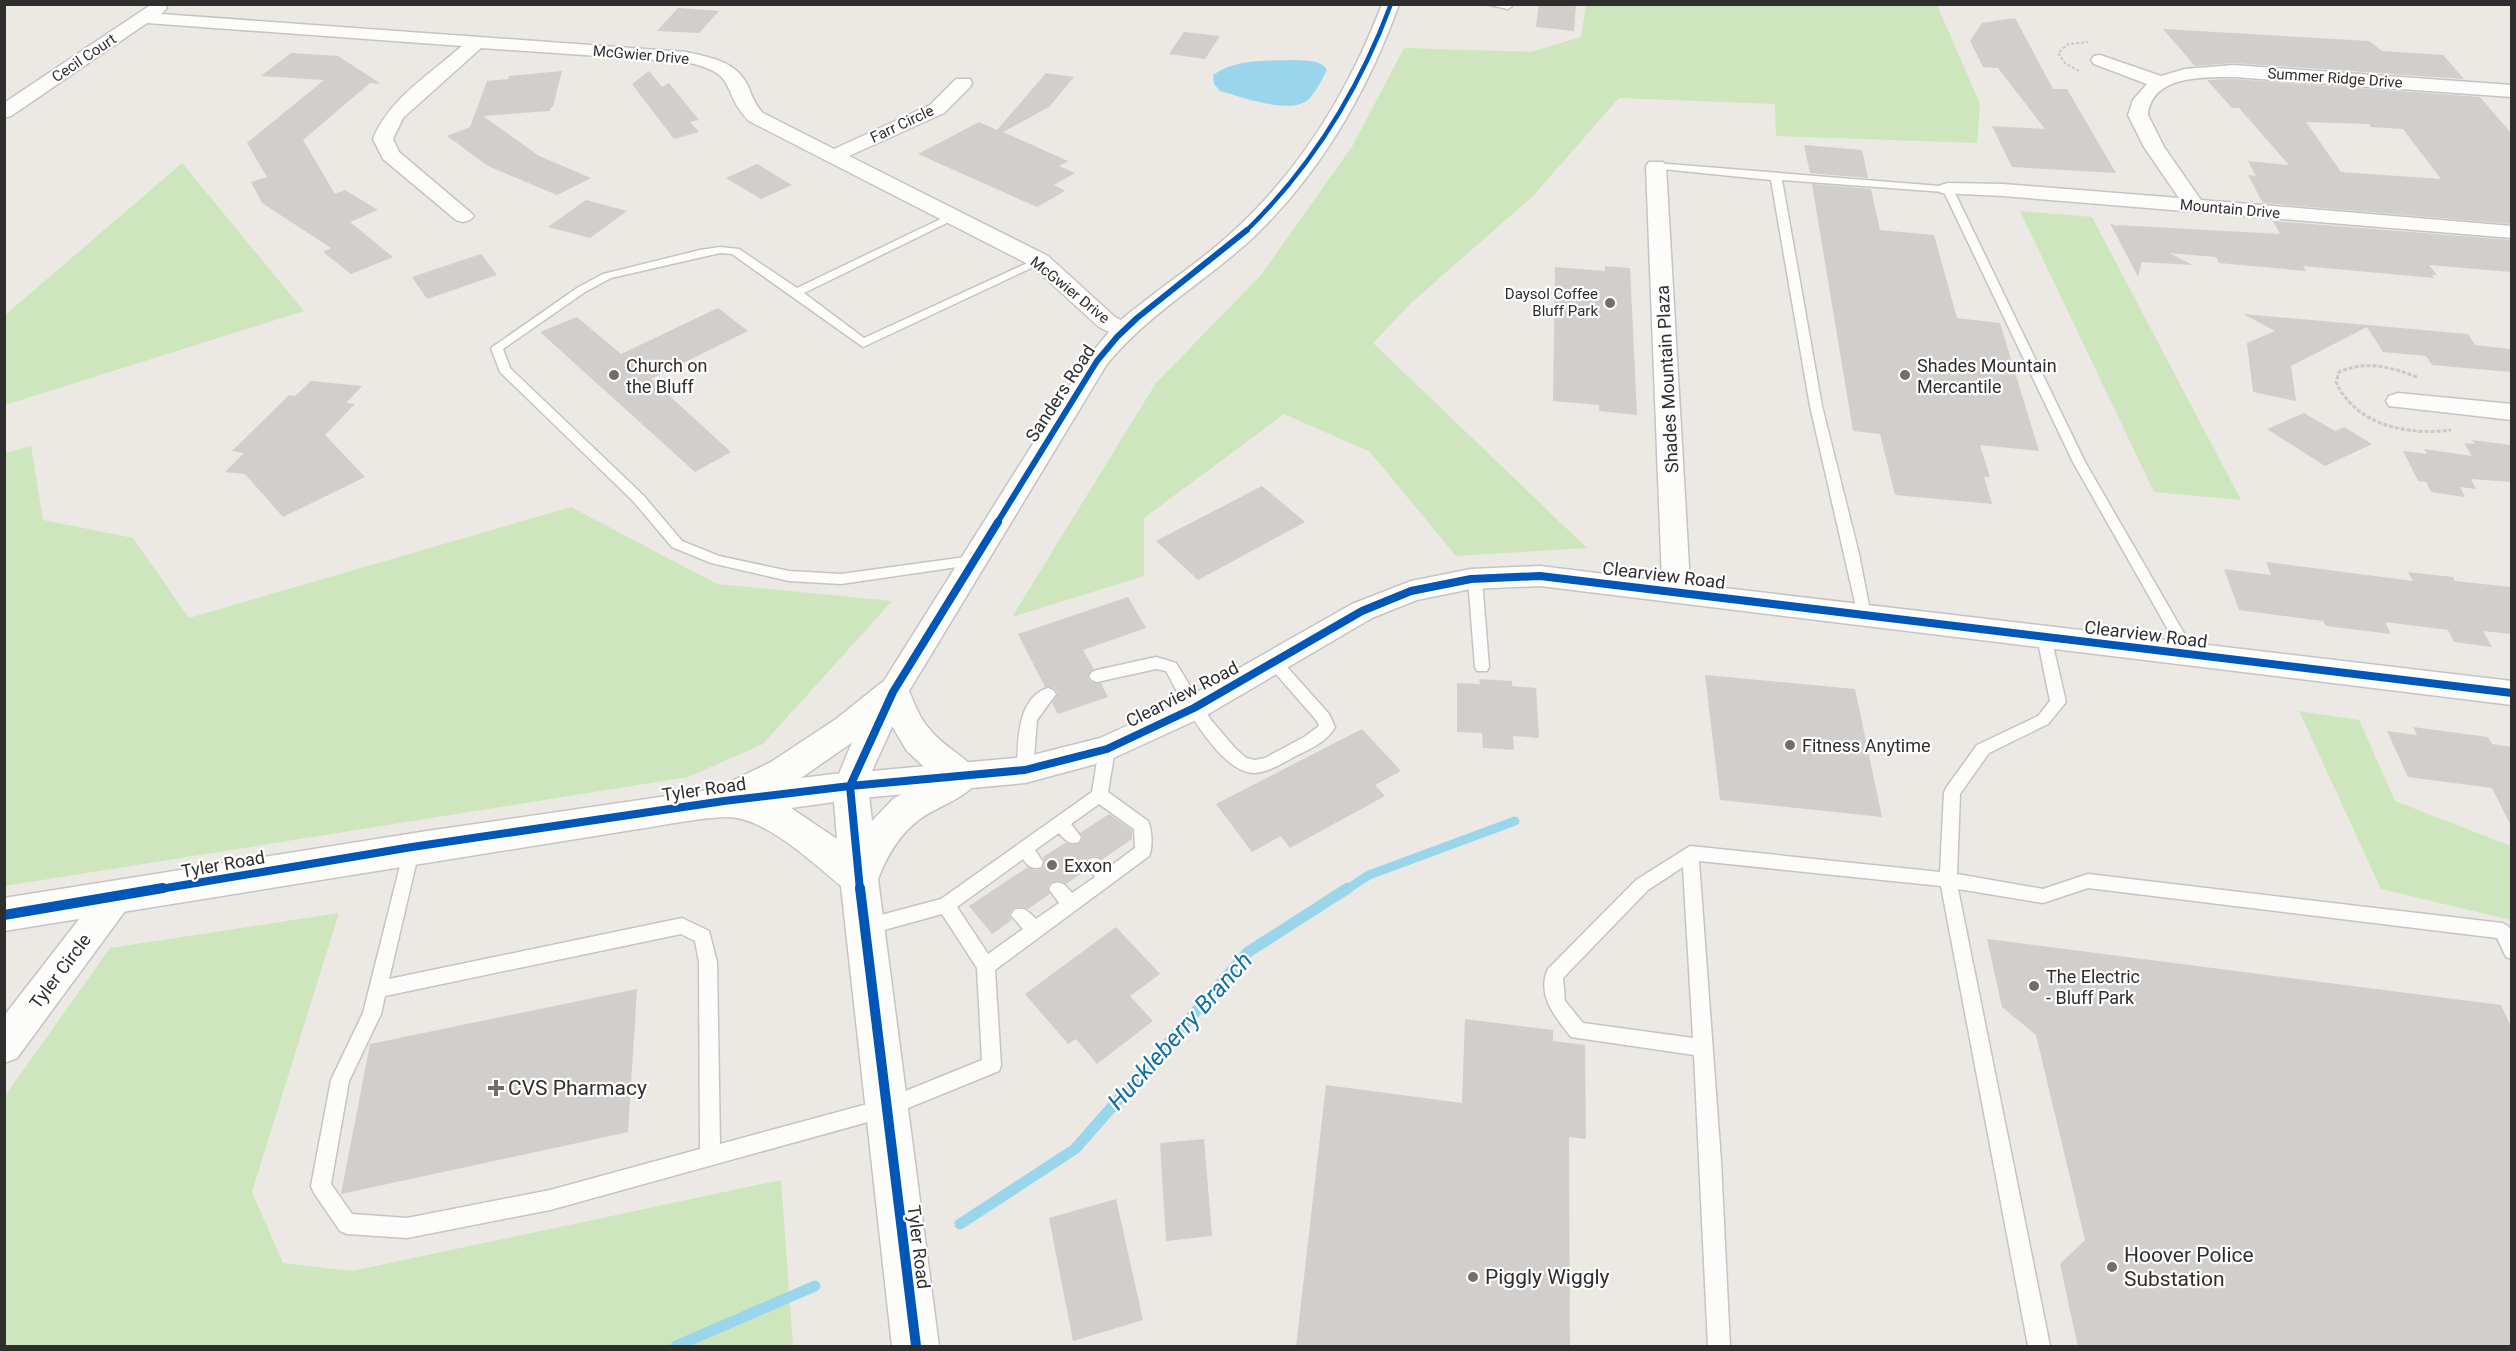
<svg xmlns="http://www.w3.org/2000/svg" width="2516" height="1351" viewBox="0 0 2516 1351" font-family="Roboto,sans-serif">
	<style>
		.green { fill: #cee6be }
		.water { fill: #99d6ec }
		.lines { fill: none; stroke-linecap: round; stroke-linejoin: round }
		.stream-far1 { stroke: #99d6ec; stroke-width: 9 }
		.stream { stroke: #99d6ec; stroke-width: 11 }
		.building { fill: #d1cecb; fill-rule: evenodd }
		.lane-casing { stroke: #c5c4c5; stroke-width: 3 }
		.street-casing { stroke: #c5c4c5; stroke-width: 3 }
		.secondary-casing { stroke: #c5c4c5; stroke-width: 3 }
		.path-far1 { stroke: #c9c9c8; stroke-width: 2; stroke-dasharray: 3 2; stroke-linecap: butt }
		.path { stroke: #c9c9c8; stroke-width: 3; stroke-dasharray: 4 2; stroke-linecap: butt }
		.lane { fill: #fcfcfb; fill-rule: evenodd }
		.street { fill: #fcfcfb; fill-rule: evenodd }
		.secondary { fill: #fcfcfb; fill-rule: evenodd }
		.cycleway-far3-casing { stroke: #fff; stroke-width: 7 }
		.cycleway-far2-casing { stroke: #fff; stroke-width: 9 }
		.cycleway-far1-casing { stroke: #fff; stroke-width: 11 }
		.cycleway-casing { stroke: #fff; stroke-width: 14 }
		.cycleway-far3 { stroke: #0057b8; stroke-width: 4.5 }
		.cycleway-far2 { stroke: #0057b8; stroke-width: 6 }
		.cycleway-far1 { stroke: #0057b8; stroke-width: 8 }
		.cycleway { stroke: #0057b8; stroke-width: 10 }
		.poi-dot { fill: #706f6e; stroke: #fff; stroke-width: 2 }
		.labels { text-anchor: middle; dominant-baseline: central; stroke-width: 4.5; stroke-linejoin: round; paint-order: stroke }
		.far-street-label { font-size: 15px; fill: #2e2e2e; stroke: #fff }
		.far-poi-label { font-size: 15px; fill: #2e2e2e; stroke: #fff; text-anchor: end }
		.poi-label { font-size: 18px; fill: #2e2e2e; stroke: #fff; text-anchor: start }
		.street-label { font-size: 18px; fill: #2e2e2e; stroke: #fff }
		.near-poi-label { font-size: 21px; fill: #2e2e2e; stroke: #fff; text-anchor: start }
		.near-water-label { font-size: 24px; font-style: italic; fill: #0d6fa3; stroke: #fff }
	</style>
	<rect width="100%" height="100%" fill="#ece8e4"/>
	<path class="green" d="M 1586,5 L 1937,5 L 1980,104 L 1977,143 L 1776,136 L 1775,104 L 1619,98 L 1533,196 L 1411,303 L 1373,343 L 1587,548 L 1456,556 L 1370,452 L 1284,414 L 1144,518 L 1144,576 L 1012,617 L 1156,383 L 1261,275 L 1353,145 L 1404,48 L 1531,52 L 1581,37 Z
		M 182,163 L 304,311 L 5,405 L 5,315 Z
		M 2020,211 L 2092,217 L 2241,500 L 2154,492 Z
		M 31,446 L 43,520 L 133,538 L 189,618 L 571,507 L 717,584 L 892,601 L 763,744 L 688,777 L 5,886 L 5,453 Z
		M 2299,711 L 2359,720 L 2395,801 L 2511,846 L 2511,920 L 2381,889 Z
		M 339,913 L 252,1192 L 283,1263 L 352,1271 L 781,1180 L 793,1346 L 5,1346 L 5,1096 L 110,948 Z"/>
	<path class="water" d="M 1296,60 C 1307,61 1322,60 1327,70 C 1322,79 1317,90 1310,98 C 1293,117 1240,96 1220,91 L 1214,84 L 1213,75 C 1236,58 1268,61 1296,60 Z"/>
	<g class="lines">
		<path class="stream-far1" d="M 1346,890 L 1369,875 L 1515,821"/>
		<path class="stream" d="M 960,1224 L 1075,1149 L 1248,952 L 1348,888
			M 676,1346 L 815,1286"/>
	</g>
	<path class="building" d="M 1539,4 L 1576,4 L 1574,31 L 1536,27 Z
		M 678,8 L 719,11 L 699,33 L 657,31 Z
		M 2015,18 L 2053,89 L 2067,89 L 2116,173 L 2012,167 L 1992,126 L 2045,129 L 1998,68 L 1983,67 L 1970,41 L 1982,23 Z
		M 2163,29 L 2369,41 L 2382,51 L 2443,55 L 2464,79 L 2234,63 L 2195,66 Z
		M 1184,32 L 1220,36 L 1205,59 L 1169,54 Z
		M 291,53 L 338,56 L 381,84 L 370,83 L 303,140 L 335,194 L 345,190 L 378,210 L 350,222 L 393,257 L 351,274 L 323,252 L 331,248 L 262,203 L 251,182 L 267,177 L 247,143 L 324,80 L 261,76 Z
		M 562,71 L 553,106 L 549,111 L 483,116 L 539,156 L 591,178 L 557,195 L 488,166 L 447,136 L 470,127 L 487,81 L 508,79 L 509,76 Z
		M 649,71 L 662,87 L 669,83 L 699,120 L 690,122 L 699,132 L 674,139 L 632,84 Z
		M 1046,73 L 1074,77 L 1049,107 L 1003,132 L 1068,161 L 1059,166 L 1075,173 L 1054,185 L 1065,191 L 1037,207 L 918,154 L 979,122 L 997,130 Z
		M 2234,79 L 2480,97 L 2511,133 L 2511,224 L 2263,203 L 2248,175 L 2256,176 L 2248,161 L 2289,165 L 2239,108 L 2232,108 L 2207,80 ZM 2306,122 L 2369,124 L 2371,127 L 2403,129 L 2441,179 L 2341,172 Z
		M 1804,145 L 1862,150 L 1868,178 L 1810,173 Z
		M 757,164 L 792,185 L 761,199 L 726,178 Z
		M 1812,184 L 1871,189 L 1880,230 L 1934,235 L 1957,318 L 2000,323 L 2039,451 L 1980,445 L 1990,477 L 1984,477 L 1992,504 L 1895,495 L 1880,434 L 1853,431 Z
		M 586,200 L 627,211 L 590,238 L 548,227 Z
		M 2273,221 L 2511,240 L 2511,272 L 2429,265 L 2437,275 L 2432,275 L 2434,278 L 2303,266 L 2306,271 L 2219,263 L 2216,257 L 2169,253 L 2193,265 L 2142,262 L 2138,277 L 2110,223 L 2118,227 L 2117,225 L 2280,234 Z
		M 481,254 L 497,275 L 427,299 L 412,277 Z
		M 1605,266 L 1630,268 L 1637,415 L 1599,411 L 1599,405 L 1553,401 L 1555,267 L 1605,271 Z
		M 718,308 L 748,331 L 651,379 L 731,452 L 695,472 L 540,332 L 577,317 L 621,354 Z
		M 2243,314 L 2468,334 L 2475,345 L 2511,349 L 2511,372 L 2432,365 L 2426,356 L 2383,352 L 2367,327 L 2291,366 L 2296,401 L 2253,392 L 2247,343 L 2275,331 Z
		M 311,381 L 362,386 L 346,403 L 355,404 L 325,435 L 365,477 L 283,517 L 245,474 L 225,472 L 244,453 L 232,451 L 289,395 L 295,396 Z
		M 2304,413 L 2335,431 L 2344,427 L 2372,444 L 2325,466 L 2267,429 Z
		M 2472,440 L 2511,445 L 2511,482 L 2471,479 L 2476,489 L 2460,487 L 2465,497 L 2431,492 L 2426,482 L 2418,481 L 2403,451 L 2427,454 L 2424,449 L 2472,456 L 2464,443 L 2475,444 Z
		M 1262,486 L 1305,522 L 1198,580 L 1156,541 Z
		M 2266,562 L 2413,581 L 2408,572 L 2453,577 L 2455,581 L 2511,587 L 2511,634 L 2483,631 L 2492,647 L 2454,642 L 2448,630 L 2385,622 L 2391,634 L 2326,626 L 2323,621 L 2239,610 L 2224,569 L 2271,575 Z
		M 1128,597 L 1146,628 L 1083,650 L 1094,669 L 1087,677 L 1091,682 L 1101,683 L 1108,697 L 1058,714 L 1052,703 L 1058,693 L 1054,688 L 1045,687 L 1018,634 Z
		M 1705,675 L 1855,689 L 1882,817 L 1720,800 Z
		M 1479,679 L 1512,681 L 1512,686 L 1536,688 L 1539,738 L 1513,736 L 1514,750 L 1483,748 L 1482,733 L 1457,732 L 1457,683 L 1480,684 Z
		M 2413,727 L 2488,737 L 2492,744 L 2511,747 L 2511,826 L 2492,788 L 2408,777 L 2387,731 L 2417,735 Z
		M 1362,729 L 1401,771 L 1375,785 L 1385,796 L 1290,848 L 1281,836 L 1252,852 L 1216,804 Z
		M 1109,814 L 1132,830 L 1132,839 L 1103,859 L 1096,856 L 1088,857 L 1085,863 L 1088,869 L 1066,884 L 1059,881 L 1051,882 L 1047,888 L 1050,894 L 1028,909 L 1021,907 L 1013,908 L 1009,915 L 1012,920 L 992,934 L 969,906 L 1028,867 L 1035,870 L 1042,869 L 1045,863 L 1043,857 L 1065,843 L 1079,844 L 1083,838 L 1080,833 Z
		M 1116,927 L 1160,974 L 1130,996 L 1153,1021 L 1097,1064 L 1076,1039 L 1068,1044 L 1025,994 Z
		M 1987,939 L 2501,1005 L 2511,1027 L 2511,1347 L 2078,1347 L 2060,1264 L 2085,1240 L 2036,1035 L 2002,1007 Z
		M 637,989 L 628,1132 L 341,1194 L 370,1044 Z
		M 1465,1019 L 1553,1030 L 1553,1041 L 1585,1045 L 1586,1139 L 1569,1137 L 1570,1347 L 1296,1347 L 1326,1085 L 1462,1103 Z
		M 1204,1139 L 1212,1236 L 1166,1241 L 1160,1143 Z
		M 1116,1199 L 1143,1320 L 1073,1341 L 1049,1218 Z"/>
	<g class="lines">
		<defs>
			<path id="lane" d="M 1485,4 L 1511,4 L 1512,6 L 1508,9 Z
				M 1656,163 L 1952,187 L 2085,462 L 2196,654 L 2194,658 L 2184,658 L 2073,462 L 1944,192 L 1782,180 L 1822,406 L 1859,554 L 1871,616 L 1864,621 L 1859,620 L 1810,406 L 1771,180 L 1652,168 L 1652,164 Z
				M 953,213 L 958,216 L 957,218 L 804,293 L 864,338 L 1036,259 L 1040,258 L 1046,261 L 863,347 L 732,254 L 720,253 L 611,278 L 585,292 L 503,349 L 510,368 L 643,495 L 682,541 L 719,556 L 789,571 L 841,574 L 973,556 L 978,558 L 980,561 L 978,564 L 841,584 L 789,581 L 711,563 L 672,547 L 633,501 L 500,372 L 491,348 L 577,288 L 603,274 L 700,250 L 720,247 L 739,249 L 797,288 Z
				M 1475,574 L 1482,579 L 1489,667 L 1487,671 L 1477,671 L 1475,667 L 1468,579 Z
				M 2044,632 L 2051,637 L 2066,702 L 2048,724 L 1989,753 L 1960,794 L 1957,874 L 2043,889 L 2088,874 L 2502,923 L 2508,926 L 2512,932 L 2512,959 L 2506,957 L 2497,938 L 2088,888 L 2043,903 L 1958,889 L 2050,1346 L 2028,1346 L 1941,886 L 1699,861 L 1721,1161 L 1730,1346 L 1708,1346 L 1694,1055 L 1571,1037 C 1556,1018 1536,995 1548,969 L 1636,880 L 1690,846 L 1940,872 L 1944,793 L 1946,788 L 1977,745 L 2038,716 L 2050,701 L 2037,637 ZM 1683,867 L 1693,1038 L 1583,1023 L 1565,1001 L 1563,978 L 1648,890 Z
				M 1274,656 L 1279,658 L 1329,714 L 1335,727 C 1326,743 1309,749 1294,757 C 1282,763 1269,772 1255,773 C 1220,774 1181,699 1166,671 L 1156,669 L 1097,682 L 1092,680 L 1089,676 L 1092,672 L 1097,670 L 1156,657 L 1176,663 L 1211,720 L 1235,748 L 1246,758 L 1255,760 L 1265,758 L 1304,737 L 1319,726 L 1317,721 L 1269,666 L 1267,662 L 1269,658 Z
				M 1048,688 L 1053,690 L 1056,694 L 1037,720 L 1033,770 L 1031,774 L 1025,776 L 1019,774 L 1017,770 C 1018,744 1016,698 1048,688 Z
				M 1107,743 L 1113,745 L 1115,749 L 1108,792 L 1148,821 C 1152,830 1153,847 1149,856 L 995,970 L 1001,1065 L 999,1071 L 886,1117 L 550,1210 L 407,1238 L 347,1234 L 340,1231 L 314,1193 L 311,1186 L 331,1080 L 363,1013 L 406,842 L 412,840 L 418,842 L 420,847 L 389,979 L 682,918 L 709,931 L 717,962 L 720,1144 L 886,1099 L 982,1060 L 977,968 L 942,914 L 866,935 L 860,932 L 857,927 L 860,922 L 866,919 L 941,899 L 1092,792 L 1099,749 L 1101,745 ZM 1099,804 L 1134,829 L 1135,848 L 1108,868 C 1102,860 1099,856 1089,859 L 1087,864 L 1095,877 L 1072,893 C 1066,886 1062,880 1052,884 L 1049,889 L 1059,903 L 1036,919 C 1029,912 1024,906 1014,910 L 1011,915 L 1023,929 L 988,954 L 957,907 L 1023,859 C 1028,866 1032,870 1041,867 L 1043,862 L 1035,850 L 1059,833 C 1065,840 1069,845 1079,842 L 1081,837 L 1071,824 ZM 681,934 L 695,941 L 699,962 L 700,1149 L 550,1190 L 407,1218 L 352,1214 L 331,1184 L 349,1081 L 381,1014 L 385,996 Z"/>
			<path id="street" d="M 152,4 L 164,4 L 167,8 L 161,14 L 686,52 C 709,57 735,61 747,84 C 752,95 754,104 763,113 L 834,149 L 930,105 L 956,79 L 970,79 L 972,83 L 970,87 L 944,113 L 849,156 L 1048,256 L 1115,317 L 1121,320 C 1156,290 1195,266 1229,235 C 1299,173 1349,91 1382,4 L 1399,4 C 1367,94 1316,181 1245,245 C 1197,287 1149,314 1107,364 L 906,696 L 872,771 L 1025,757 L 1100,738 L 1183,700 L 1352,604 L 1411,581 L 1471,569 L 1540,566 L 1662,581 L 1646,166 L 1649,162 L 1663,162 L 1666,166 L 1690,584 L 2512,681 L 2512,705 L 1540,586 L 1471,589 L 1417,600 L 1372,618 L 1205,716 L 1107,761 L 1025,783 L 850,799 L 839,795 L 834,786 L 850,747 L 882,684 L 1085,361 L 1109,332 L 1099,327 L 1032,266 L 749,121 C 719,90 741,74 686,62 L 481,48 L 403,118 L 393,139 L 399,152 L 470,212 L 474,216 L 470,220 L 463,222 L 456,220 L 383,159 L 373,139 C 388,100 431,73 462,46 L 147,23 L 11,116 L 4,118 L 4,103 Z
				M 2100,55 L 2161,76 L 2185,69 L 2234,65 L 2512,85 L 2512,97 L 2234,77 C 2205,77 2151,75 2148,115 L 2164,147 L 2201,200 L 2512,226 L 2512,238 L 2003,196 L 1941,193 L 1938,189 L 1941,185 L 1948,183 L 2003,184 L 2179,198 L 2144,147 L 2128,115 L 2133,100 L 2147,84 L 2094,64 L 2091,60 L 2094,56 Z
				M 2398,393 L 2512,404 L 2512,420 L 2389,406 L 2386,401 L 2389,396 Z
				M 116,882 L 128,887 L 133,897 L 128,907 L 17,1058 L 4,1063 L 4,1016 L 104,887 Z"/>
			<path id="secondary" d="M 893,679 L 905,683 C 914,700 918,718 932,732 C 946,749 970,758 980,777 C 969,798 939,805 920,819 C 899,834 887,856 878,879 L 939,1346 L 892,1346 L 841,886 C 813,863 763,815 725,817 C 696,818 666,825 638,829 L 4,931 L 4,898 L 427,831 L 715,789 L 771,762 L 836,719 L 881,683 ZM 886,716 L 907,751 L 934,776 L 893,799 L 872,821 L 868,786 L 862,776 L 850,772 L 801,778 L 860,737 ZM 834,802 L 837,839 L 791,808 Z"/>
		</defs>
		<use href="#lane" class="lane-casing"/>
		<use href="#street" class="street-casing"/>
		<use href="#secondary" class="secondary-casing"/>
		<path class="path-far1" d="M 2079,71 L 2065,63 L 2058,53 L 2068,44 L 2088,42"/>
		<path class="path" d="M 2417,377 C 2391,367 2366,360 2339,372 L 2336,382 C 2355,425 2408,436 2451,430"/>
		<use href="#lane" class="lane"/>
		<use href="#street" class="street"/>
		<use href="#secondary" class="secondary"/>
		<defs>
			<path id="cycleway-far3" d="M 1245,232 C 1311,168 1359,90 1391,4"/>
			<path id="cycleway-far2" d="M 997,523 L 1097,361 L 1117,337 L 1137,318 L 1247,230"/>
			<path id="cycleway-far1" d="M 154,890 L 412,847 L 724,801 L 850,786 L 1025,770 L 1107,749 L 1194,708 L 1362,611 L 1411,591 L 1471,579 L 1540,576 L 2512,693
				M 860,890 L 850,786 L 893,692 L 998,522"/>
			<path id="cycleway" d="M 860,888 L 916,1346
				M 4,915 L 163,888"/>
		</defs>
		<use href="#cycleway-far3" class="cycleway-far3-casing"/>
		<use href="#cycleway-far2" class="cycleway-far2-casing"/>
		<use href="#cycleway-far1" class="cycleway-far1-casing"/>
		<use href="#cycleway" class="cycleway-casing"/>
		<use href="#cycleway-far3" class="cycleway-far3"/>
		<use href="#cycleway-far2" class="cycleway-far2"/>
		<use href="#cycleway-far1" class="cycleway-far1"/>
		<use href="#cycleway" class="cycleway"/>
	</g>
	<g class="poi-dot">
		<circle cx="1610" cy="303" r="6"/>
		<circle cx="614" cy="375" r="6"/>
		<circle cx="1905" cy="375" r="6"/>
		<circle cx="1790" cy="745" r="6"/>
		<circle cx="1052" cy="865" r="6"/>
		<circle cx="2034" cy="986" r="6"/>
		<path d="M493 1079h6v6h6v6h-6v6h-6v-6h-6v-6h6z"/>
		<circle cx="2112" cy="1267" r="6"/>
		<circle cx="1473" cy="1277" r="6"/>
	</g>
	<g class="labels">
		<g class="far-street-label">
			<text transform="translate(641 55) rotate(5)">McGwier Drive</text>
			<text transform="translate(84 58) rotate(-34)">Cecil Court</text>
			<text transform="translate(2335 78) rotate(4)">Summer Ridge Drive</text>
			<text transform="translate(902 124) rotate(-25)">Farr Circle</text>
			<text transform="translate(2230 209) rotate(5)">Mountain Drive</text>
			<text transform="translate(1070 290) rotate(39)">McGwier Drive</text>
		</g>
		<g class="far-poi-label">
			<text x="1598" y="294">Daysol Coffee<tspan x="1598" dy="17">Bluff Park</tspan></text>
		</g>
		<g class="poi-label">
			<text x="626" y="365">Church on<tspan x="626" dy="21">the Bluff</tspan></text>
			<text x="1917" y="365">Shades Mountain<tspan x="1917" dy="21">Mercantile</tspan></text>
			<text x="1802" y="745">Fitness Anytime</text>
			<text x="1064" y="865">Exxon</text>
			<text x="2046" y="976">The Electric<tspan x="2046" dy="21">- Bluff Park</tspan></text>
		</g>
		<g class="street-label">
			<text transform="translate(1667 379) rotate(-93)">Shades Mountain Plaza</text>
			<text transform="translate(1060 393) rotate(-57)">Sanders Road</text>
			<text transform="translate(1664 575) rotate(7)">Clearview Road</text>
			<text transform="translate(2146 634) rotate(7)">Clearview Road</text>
			<text transform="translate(1182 694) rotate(-27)">Clearview Road</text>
			<text transform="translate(704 789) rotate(-8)">Tyler Road</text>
			<text transform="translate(223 864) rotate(-10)">Tyler Road</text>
			<text transform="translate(60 971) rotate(-53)">Tyler Circle</text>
			<text transform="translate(919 1247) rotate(83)">Tyler Road</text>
		</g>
		<g class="near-poi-label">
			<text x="508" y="1088">CVS Pharmacy</text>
			<text x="2124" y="1255">Hoover Police<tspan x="2124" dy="24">Substation</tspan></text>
			<text x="1485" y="1277">Piggly Wiggly</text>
		</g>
		<g class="near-water-label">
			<text transform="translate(1180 1031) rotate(-48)">Huckleberry Branch</text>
		</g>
	</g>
	<rect width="2516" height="1351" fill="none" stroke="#2e2e2e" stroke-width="12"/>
</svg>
